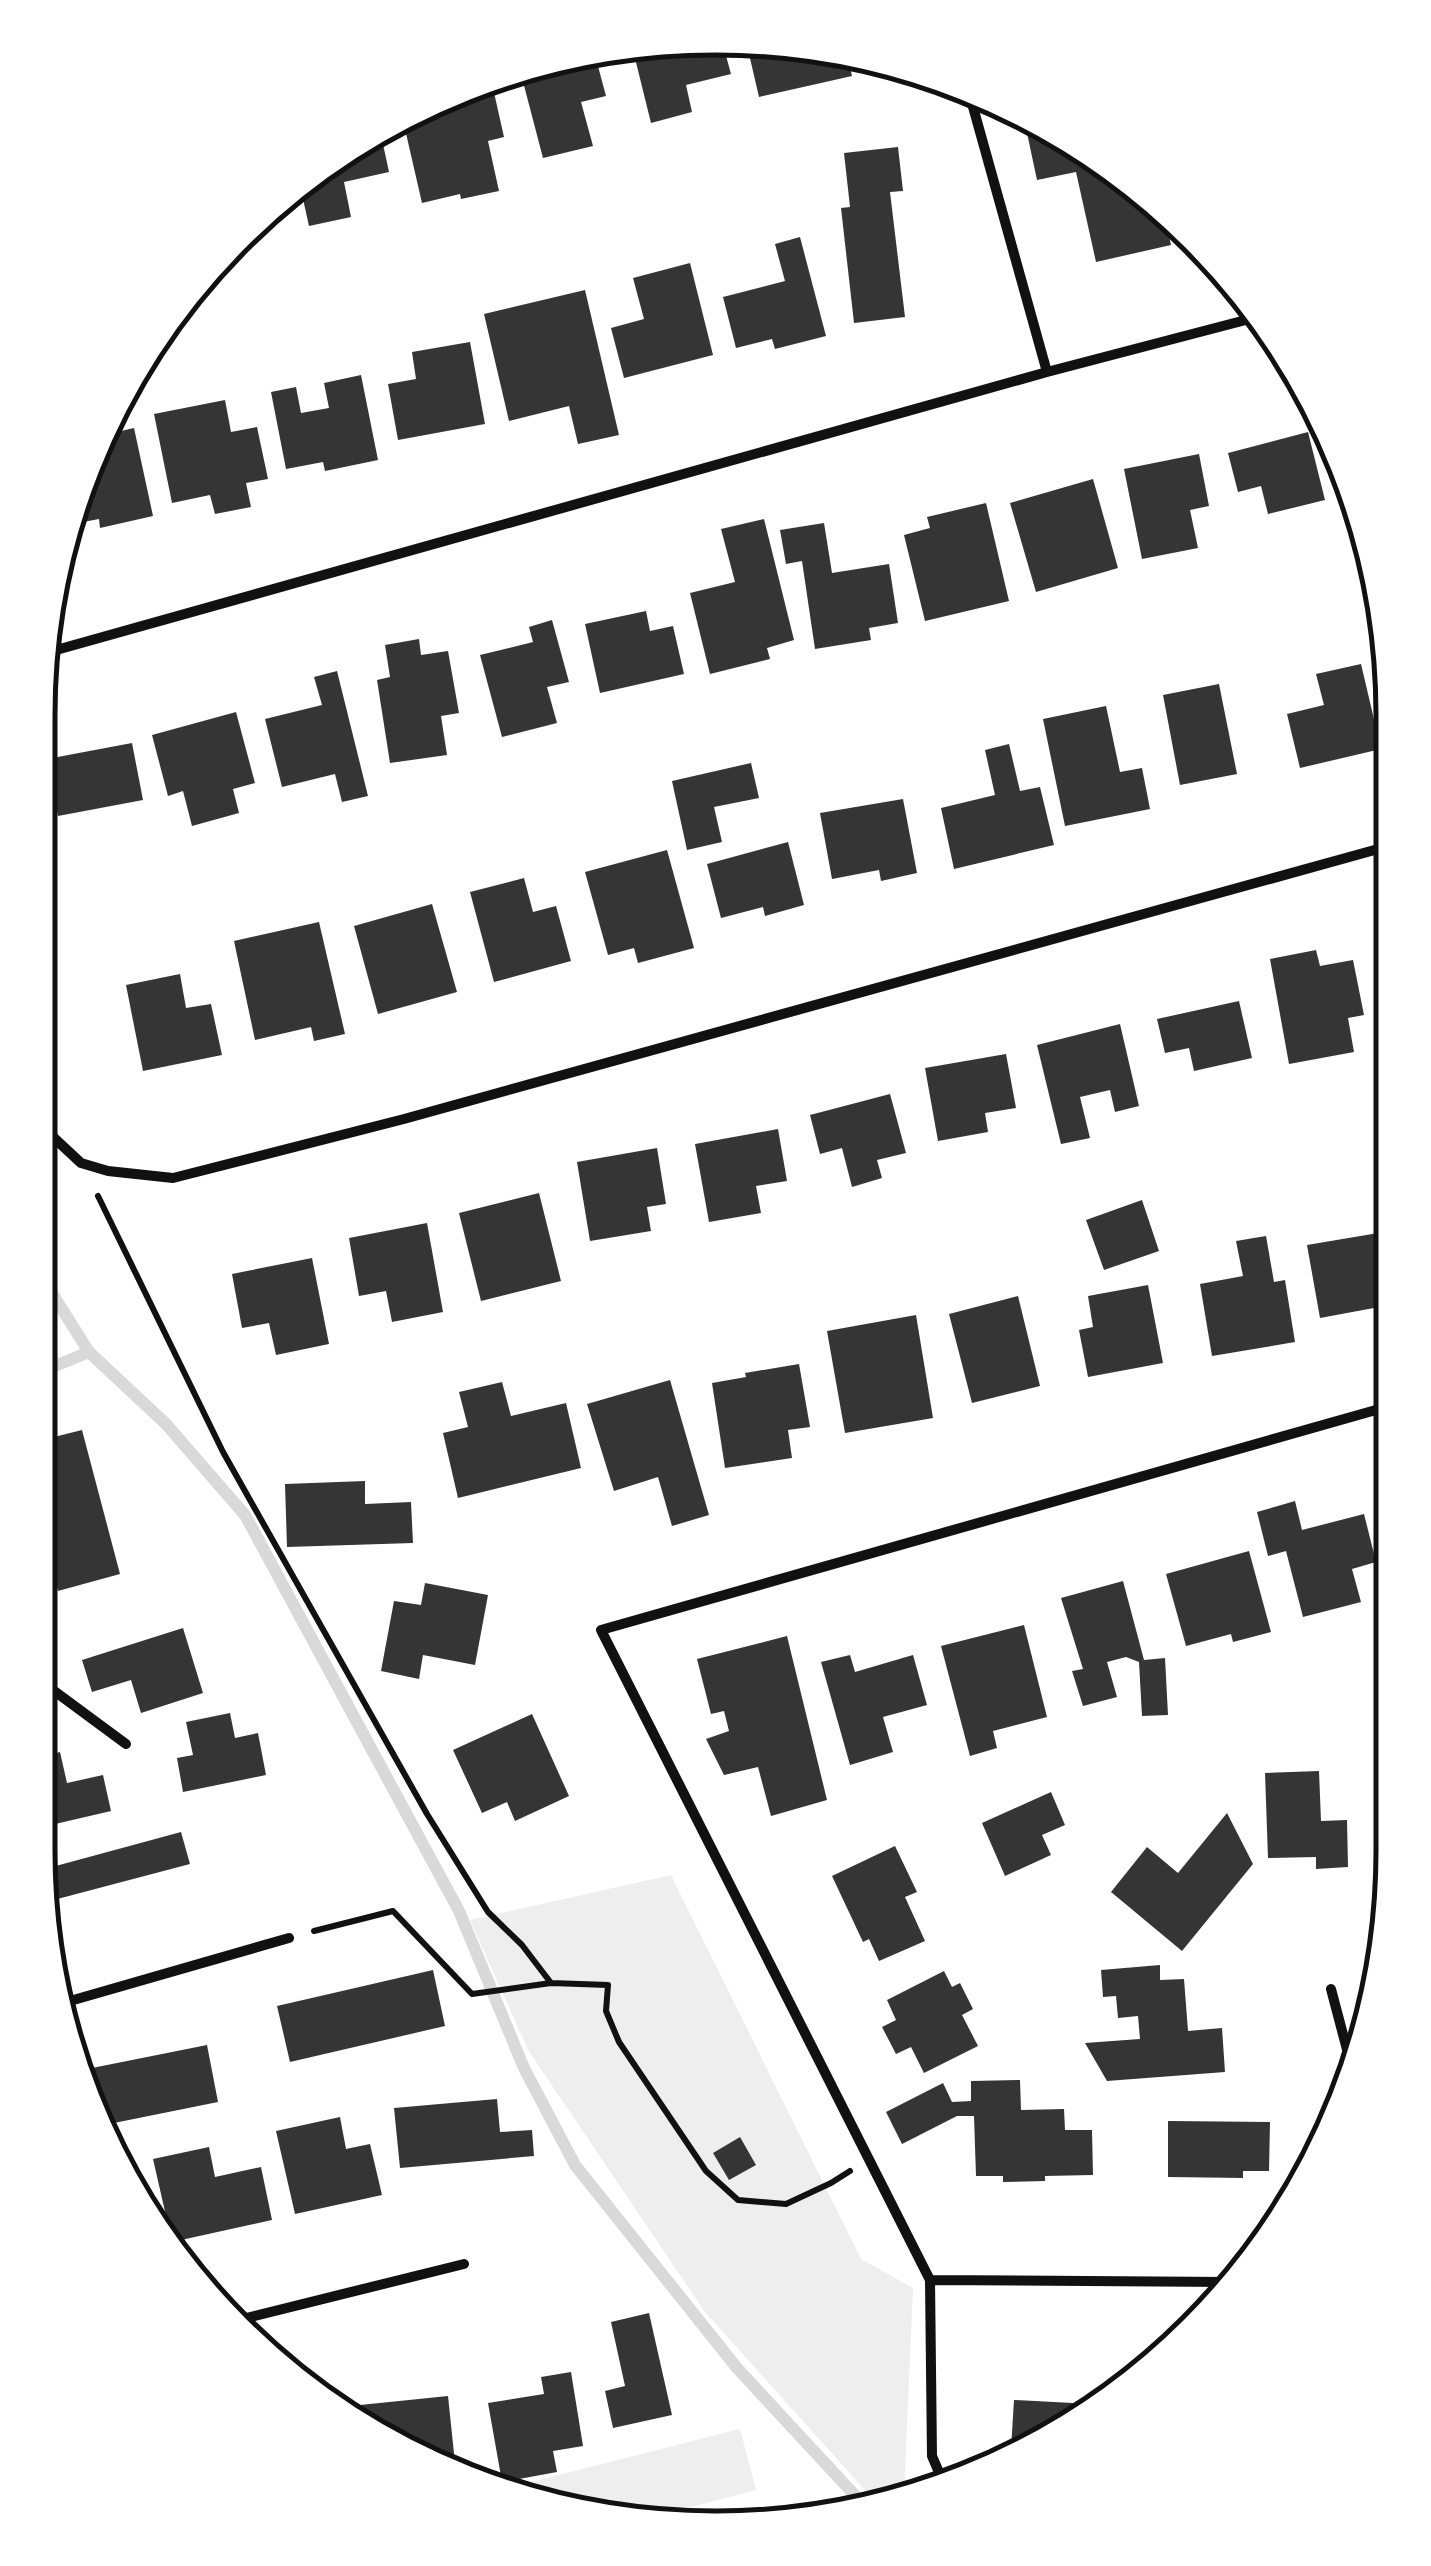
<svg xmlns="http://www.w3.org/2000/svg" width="1431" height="2566" viewBox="0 0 1431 2566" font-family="'DM Sans',sans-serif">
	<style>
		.green { fill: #eee }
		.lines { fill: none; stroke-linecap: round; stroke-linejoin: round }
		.stream { stroke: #d9d9d9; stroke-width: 12 }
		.building { fill: #353535 }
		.path { stroke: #111; stroke-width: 6 }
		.minor { stroke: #111; stroke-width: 10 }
		.rim { fill: none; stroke: #111; stroke-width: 5 }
	</style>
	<rect width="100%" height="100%" fill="#fff"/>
	<path class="green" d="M 671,1875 L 861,2259 L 913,2288 L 904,2494 L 874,2500 L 705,2312 L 528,2050 L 470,1920 Z
		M 740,2429 L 756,2490 L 654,2517 L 539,2505 L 503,2489 Z"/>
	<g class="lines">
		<path class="stream" d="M 38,1271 L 89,1352 L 166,1424 L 245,1515 L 459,1911 L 524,2068 L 575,2165 L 737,2368 L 862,2503
			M 38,1373 L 89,1352"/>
	</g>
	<path class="building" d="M 672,39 L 722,41 L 731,74 L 686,85 L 692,112 L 651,123 L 632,46 Z
		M 746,41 L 805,43 L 847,53 L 852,76 L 759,97 Z
		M 595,55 L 606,96 L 581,102 L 593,146 L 543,158 L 521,74 Z
		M 493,88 L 504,137 L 488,141 L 499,191 L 461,199 L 460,194 L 422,203 L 402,116 L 425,104 Z
		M 1052,127 L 1164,212 L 1171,245 L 1096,262 L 1076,172 L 1037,180 L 1027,133 Z
		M 380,130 L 389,172 L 344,182 L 351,217 L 309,226 L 299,181 Z
		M 898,147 L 903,191 L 890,192 L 905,317 L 854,323 L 841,208 L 850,207 L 844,153 Z
		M 278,201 L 283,219 L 248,229 Z
		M 800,237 L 826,336 L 775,349 L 772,339 L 736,348 L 723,297 L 785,281 L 775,244 Z
		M 690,263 L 713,355 L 624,378 L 611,328 L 644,319 L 633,278 Z
		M 585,290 L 619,435 L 578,444 L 569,406 L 509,421 L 484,314 Z
		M 470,342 L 485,424 L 398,440 L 388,384 L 416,379 L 412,352 Z
		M 361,375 L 378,460 L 325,471 L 323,462 L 286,469 L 271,392 L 296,387 L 301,413 L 329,408 L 324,383 Z
		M 225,400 L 231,432 L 257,427 L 268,479 L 246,483 L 251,507 L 215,514 L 210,495 L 172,503 L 154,414 Z
		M 134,428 L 153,516 L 100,528 L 99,519 L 67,525 L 104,435 Z
		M 1308,432 L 1325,500 L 1268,514 L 1261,486 L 1238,492 L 1228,453 Z
		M 1199,454 L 1209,506 L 1190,510 L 1198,548 L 1142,559 L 1124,469 Z
		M 1093,479 L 1118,568 L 1036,592 L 1010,503 Z
		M 986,503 L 1009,601 L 925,621 L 904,535 L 930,528 L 927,517 Z
		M 764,519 L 794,640 L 767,648 L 770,659 L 710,674 L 690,593 L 735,582 L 721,529 Z
		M 824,523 L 832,573 L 889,564 L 898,623 L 869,628 L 871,640 L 815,649 L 802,561 L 786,564 L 780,530 Z
		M 646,611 L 650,631 L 673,626 L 684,674 L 600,693 L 585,624 Z
		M 552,620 L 569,682 L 547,687 L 557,723 L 502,737 L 480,655 L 533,642 L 529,627 Z
		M 419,639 L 421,655 L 448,651 L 459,713 L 441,716 L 447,755 L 390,763 L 377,680 L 390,677 L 385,645 Z
		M 1361,664 L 1381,749 L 1300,768 L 1287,714 L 1324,705 L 1316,674 Z
		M 337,671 L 368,796 L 342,802 L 335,774 L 282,787 L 265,719 L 322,705 L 314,677 Z
		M 1219,684 L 1237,774 L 1180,785 L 1163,695 Z
		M 1106,706 L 1120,772 L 1142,768 L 1150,809 L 1065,826 L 1043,719 Z
		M 236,712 L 255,783 L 233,789 L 239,813 L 192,826 L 183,791 L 168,796 L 152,735 Z
		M 132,743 L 143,800 L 58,816 L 47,759 Z
		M 1009,744 L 1020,791 L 1040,787 L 1054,845 L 954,869 L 941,808 L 995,795 L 985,750 Z
		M 751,763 L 759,798 L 714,807 L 722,842 L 687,850 L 672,781 Z
		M 903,799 L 917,873 L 881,881 L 879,870 L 832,879 L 820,813 Z
		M 39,821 L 56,883 L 39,888 Z
		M 788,842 L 804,905 L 765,916 L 763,907 L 721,918 L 707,864 Z
		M 667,850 L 694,948 L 638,963 L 634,948 L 608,955 L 585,872 Z
		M 524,878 L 533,912 L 556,906 L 571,961 L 494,982 L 470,892 Z
		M 432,904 L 457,992 L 378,1014 L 354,926 Z
		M 319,922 L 345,1034 L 314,1041 L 311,1027 L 255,1040 L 234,941 Z
		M 1316,950 L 1320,966 L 1353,960 L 1364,1015 L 1348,1018 L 1354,1052 L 1289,1064 L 1270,959 Z
		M 180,974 L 186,1008 L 211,1004 L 222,1055 L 143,1071 L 126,985 Z
		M 1239,1001 L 1252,1058 L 1194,1071 L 1189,1048 L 1165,1053 L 1157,1019 Z
		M 1120,1024 L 1139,1106 L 1115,1112 L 1110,1090 L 1080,1097 L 1090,1138 L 1061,1144 L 1037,1045 Z
		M 1006,1054 L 1016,1108 L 985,1113 L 988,1132 L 938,1141 L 925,1068 Z
		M 890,1094 L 906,1153 L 877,1160 L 882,1178 L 852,1187 L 842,1148 L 820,1154 L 810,1115 Z
		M 778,1129 L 787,1181 L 756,1186 L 761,1213 L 709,1222 L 695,1144 Z
		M 657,1148 L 666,1204 L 647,1207 L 651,1231 L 590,1241 L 577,1162 Z
		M 539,1193 L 561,1281 L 481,1301 L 459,1213 Z
		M 1142,1200 L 1159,1251 L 1104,1270 L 1086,1220 Z
		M 427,1223 L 443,1312 L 392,1322 L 386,1291 L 359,1296 L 349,1238 Z
		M 1384,1232 L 1390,1264 L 1390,1305 L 1320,1318 L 1307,1245 Z
		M 1266,1236 L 1274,1282 L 1285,1280 L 1295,1342 L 1212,1356 L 1200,1284 L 1243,1276 L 1236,1241 Z
		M 312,1258 L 329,1344 L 276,1355 L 269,1323 L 242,1328 L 232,1274 Z
		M 1148,1285 L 1163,1363 L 1088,1377 L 1079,1330 L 1093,1327 L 1088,1296 Z
		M 1018,1296 L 1040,1386 L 972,1403 L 949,1314 Z
		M 916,1315 L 933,1418 L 845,1433 L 827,1331 Z
		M 799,1364 L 810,1427 L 788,1430 L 792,1458 L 725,1468 L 712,1383 L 746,1377 L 745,1373 Z
		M 670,1380 L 709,1515 L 672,1526 L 658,1477 L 614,1491 L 587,1404 Z
		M 502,1382 L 511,1416 L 566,1403 L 581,1468 L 458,1498 L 443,1433 L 468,1427 L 459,1392 Z
		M 82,1430 L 120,1574 L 58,1591 L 38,1514 L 38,1441 Z
		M 365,1481 L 365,1504 L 411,1502 L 413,1543 L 287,1547 L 285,1484 Z
		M 1295,1501 L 1302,1530 L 1364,1514 L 1376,1562 L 1352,1569 L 1361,1602 L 1303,1617 L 1286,1551 L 1268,1556 L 1257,1512 Z
		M 1249,1551 L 1271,1632 L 1233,1642 L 1231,1634 L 1186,1646 L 1166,1574 Z
		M 1123,1581 L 1144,1660 L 1165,1658 L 1168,1715 L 1142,1716 L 1139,1662 L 1126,1657 L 1107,1662 L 1117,1697 L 1083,1706 L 1072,1671 L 1083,1669 L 1061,1598 Z
		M 425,1583 L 488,1595 L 475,1665 L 423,1655 L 419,1679 L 381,1671 L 394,1601 L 421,1605 Z
		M 1024,1625 L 1047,1717 L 993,1731 L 997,1748 L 970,1756 L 941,1646 Z
		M 183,1628 L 203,1693 L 141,1713 L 131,1680 L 92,1692 L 82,1660 Z
		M 787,1636 L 827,1800 L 771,1816 L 758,1767 L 724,1775 L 706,1739 L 729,1731 L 724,1711 L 711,1714 L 697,1659 Z
		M 850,1655 L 855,1672 L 913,1655 L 927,1705 L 883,1717 L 893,1752 L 850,1765 L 821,1662 Z
		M 230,1713 L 235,1738 L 258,1733 L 266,1775 L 183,1792 L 177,1758 L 193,1755 L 186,1722 Z
		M 532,1714 L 569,1796 L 515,1821 L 507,1802 L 482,1813 L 453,1750 Z
		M 60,1752 L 67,1783 L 103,1775 L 111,1811 L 38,1828 L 38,1758 Z
		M 1319,1771 L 1321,1821 L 1347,1820 L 1348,1867 L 1316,1869 L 1316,1857 L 1268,1858 L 1265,1773 Z
		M 1051,1792 L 1065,1825 L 1042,1835 L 1051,1855 L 1005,1876 L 982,1823 Z
		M 1227,1813 L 1253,1864 L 1182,1951 L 1111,1892 L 1147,1847 L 1178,1873 Z
		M 181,1832 L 190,1864 L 46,1902 L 41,1870 Z
		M 895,1846 L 917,1892 L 905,1897 L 925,1941 L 879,1961 L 869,1939 L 863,1942 L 832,1876 Z
		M 1160,1965 L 1160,1980 L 1184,1979 L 1188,2031 L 1222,2028 L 1225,2072 L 1107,2081 L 1085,2043 L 1140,2039 L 1138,2016 L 1118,2018 L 1116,1996 L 1103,1997 L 1101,1970 Z
		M 433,1970 L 445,2026 L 290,2062 L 277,2006 Z
		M 944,1971 L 952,1987 L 960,1983 L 973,2009 L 962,2015 L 978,2046 L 924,2073 L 911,2047 L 896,2054 L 882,2027 L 896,2020 L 887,2000 Z
		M 207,2045 L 218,2102 L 104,2125 L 92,2068 Z
		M 1020,2080 L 1021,2110 L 1064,2109 L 1065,2130 L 1092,2130 L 1093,2175 L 1045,2176 L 1045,2181 L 1003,2182 L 1003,2176 L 976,2176 L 974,2116 L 957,2116 L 902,2144 L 886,2112 L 943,2083 L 952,2102 L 971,2101 L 971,2081 Z
		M 497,2099 L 500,2132 L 532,2130 L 534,2156 L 400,2168 L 394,2108 Z
		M 340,2117 L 346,2149 L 370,2144 L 382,2195 L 295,2214 L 276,2131 Z
		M 1168,2121 L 1270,2122 L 1269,2171 L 1243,2171 L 1243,2178 L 1168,2177 Z
		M 740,2137 L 756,2165 L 729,2180 L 713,2153 Z
		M 209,2147 L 215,2177 L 261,2167 L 272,2220 L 172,2242 L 153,2159 Z
		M 649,2313 L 672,2415 L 613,2428 L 605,2391 L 625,2386 L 611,2322 Z
		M 571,2372 L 583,2446 L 553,2451 L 557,2472 L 502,2482 L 488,2403 L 544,2394 L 541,2377 Z
		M 326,2385 L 332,2408 L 312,2389 Z
		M 448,2396 L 455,2463 L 449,2464 L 362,2424 L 360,2405 Z
		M 1014,2400 L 1092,2404 L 1020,2449 L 1011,2449 Z"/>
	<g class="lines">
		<path class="path" d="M 98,1196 L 223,1452 L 427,1814 L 488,1912 L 522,1945 L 551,1983 L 608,1985 L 606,2011 L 619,2042 L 706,2171 L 738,2200 L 786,2204 L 831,2183 L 850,2171
			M 314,1931 L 393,1911 L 472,1994 L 551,1983"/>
		<path class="minor" d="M 968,89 L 1047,372
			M 42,654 L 1047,372 L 1261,316
			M 38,1118 L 52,1136 L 81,1163 L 108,1171 L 173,1178 L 404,1119 L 1389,846
			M 38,1679 L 126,1744
			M 1331,1989 L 1354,2076
			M 63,2003 L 289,1938
			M 930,2280 L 1227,2282
			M 238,2320 L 464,2264
			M 944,2484 L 932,2456 L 930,2280 L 601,1630 L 1390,1406"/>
	</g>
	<path d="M0 0H1431V2566H0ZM715 55H716A660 660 0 0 1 1376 715V1851A660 660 0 0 1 716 2511H715A660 660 0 0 1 55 1851V715A660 660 0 0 1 715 55Z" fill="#fff" fill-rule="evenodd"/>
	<path class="rim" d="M715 55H716A660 660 0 0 1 1376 715V1851A660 660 0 0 1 716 2511H715A660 660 0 0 1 55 1851V715A660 660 0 0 1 715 55Z"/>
</svg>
